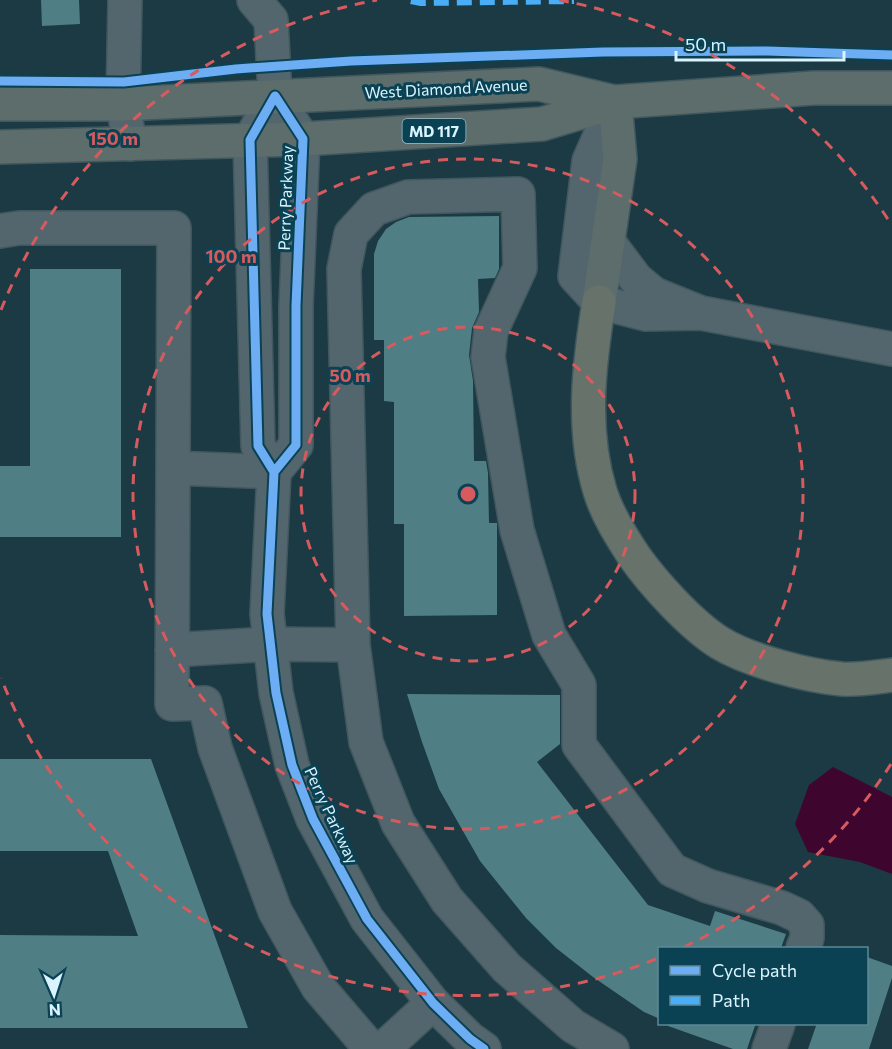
<svg xmlns="http://www.w3.org/2000/svg" width="892" height="1049" viewBox="0 0 892 1049" font-family="Commissioner,sans-serif">
	<style>
		.water { fill: #3e052e }
		.building { fill: #4f7e85 }
		.lines { fill: none; stroke-linecap: round; stroke-linejoin: round }
		.minor-casing { stroke: #41575e; stroke-width: 36 }
		.major-casing { stroke: #41575e; stroke-width: 36 }
		.highway-casing { stroke: #41575e; stroke-width: 36 }
		.minor { stroke: #53666e; stroke-width: 33 }
		.major { stroke: #5d6d6b; stroke-width: 33 }
		.highway { stroke: #67736a; stroke-width: 33 }
		.quiet { stroke: #49aef6; stroke-width: 8; stroke-dasharray: 15 8; stroke-linecap: butt }
		.cycleway-casing { stroke: #0a4254; stroke-width: 13 }
		.cycleway { stroke: #6dadf4; stroke-width: 9 }
		.ring { fill: none; stroke: #d75b5e; stroke-width: 3; stroke-dasharray: 10 8 }
		.labels { text-anchor: middle; dominant-baseline: central; stroke-width: 6; stroke-linejoin: round; paint-order: stroke }
		.shield { fill: #0a4254; stroke: #9cbfcc; stroke-width: 1.5 }
		.shield-label { font-size: 15px; font-weight: bold; fill: #daf4ff }
		.street-label { font-size: 16px; fill: #daf4ff; stroke: #0a4254 }
		.centre { fill: #d75b5e; stroke: #0a4254; stroke-width: 3 }
		.ring-label { font-size: 18px; text-anchor: middle; font-weight: bold; fill: #d75b5e; stroke: #0a4254; stroke-width: 6; stroke-linejoin: round; paint-order: stroke }
	</style>
	<rect width="100%" height="100%" fill="#1b3a43"/>
	<path class="water" d="M 833,767 L 892,797 L 892,874 L 860,862 L 808,852 L 795,824 L 809,785 Z"/>
	<path class="building" d="M 41,0 L 79,0 L 80,24 L 42,26 Z
		M 499,216 L 499,269 L 495,278 L 478,279 L 479,312 L 472,328 L 469,355 L 473,381 L 474,461 L 486,461 L 488,473 L 489,523 L 497,523 L 497,615 L 404,616 L 404,524 L 394,524 L 394,402 L 384,401 L 384,340 L 374,340 L 374,254 L 378,241 L 386,229 L 396,222 L 409,217 Z
		M 30,269 L 121,269 L 121,537 L 0,537 L 0,466 L 30,466 Z
		M 407,694 L 560,695 L 560,744 L 537,762 L 648,905 L 710,926 L 715,911 L 786,934 L 781,948 L 660,948 L 660,1019 L 644,1012 L 593,977 L 556,948 L 526,918 L 480,861 L 439,789 L 422,742 Z
		M 0,759 L 151,759 L 248,1028 L 0,1028 L 0,935 L 138,936 L 108,851 L 0,851 Z
		M 867,957 L 892,966 L 892,978 L 869,1049 L 808,1049 L 817,1023 L 867,1023 Z
		M 668,1023 L 756,1023 L 747,1049 L 733,1049 L 668,1026 Z"/>
	<g class="lines">
		<defs>
			<path id="minor" d="M 125,0 L 123,104 L 130,144
				M 254,0 L 271,20 L 275,96 L 303,139 L 296,306 L 296,445 L 274,472
				M 275,96 L 250,140 L 258,446 L 274,472 L 267,614 L 276,693 L 292,765 L 313,819 L 367,919 L 433,1003 L 470,1039 L 484,1049
				M 615,102 L 589,161 L 575,276 L 599,302 L 646,314 L 701,313
				M 0,231 L 19,228 L 174,228 L 172,704 L 205,703 L 215,748 L 275,911 L 318,987 L 371,1049
				M 609,243 L 636,279 L 654,294 L 701,313 L 892,349
				M 174,468 L 274,472
				M 172,650 L 270,644 L 353,645
				M 383,1049 L 433,1003
				M 612,1049 L 573,1026 L 507,968 L 447,900 L 398,823 L 366,742 L 353,645 L 344,269 L 351,234 L 374,209 L 408,197 L 518,194 L 520,268 L 491,331 L 488,357 L 517,530 L 549,635 L 579,685 L 579,745 L 672,870 L 708,886 L 782,908 L 799,916 L 807,925 L 807,938 L 803,948
				M 769,1049 L 778,1024"/>
			<path id="major" d="M 0,104 L 123,104 L 539,84 L 614,102
				M 0,147 L 303,139 L 542,124 L 615,102 L 814,88 L 892,88
				M 599,302 L 620,159 L 615,102"/>
			<path id="highway" d="M 599,302 C 589,364 581,429 600,491 C 607,514 621,536 634,556 C 653,583 691,625 720,643 C 750,661 807,676 842,679 C 858,680 876,677 892,675"/>
		</defs>
		<use href="#minor" class="minor-casing"/>
		<use href="#major" class="major-casing"/>
		<use href="#highway" class="highway-casing"/>
		<use href="#minor" class="minor"/>
		<use href="#major" class="major"/>
		<use href="#highway" class="highway"/>
		<path class="quiet" d="M 411,0 L 421,2 L 574,0"/>
		<defs>
			<path id="cycleway" d="M 0,81 L 124,82 L 236,69 L 351,61 L 603,52 L 767,51 L 892,55
				M 274,472 L 296,445 L 296,306 L 303,139 L 275,96 L 250,140 L 258,446 L 274,472 L 267,614 L 276,693 L 292,765 L 313,819 L 367,919 L 433,1003 L 470,1039 L 484,1049"/>
		</defs>
		<use href="#cycleway" class="cycleway-casing"/>
		<use href="#cycleway" class="cycleway"/>
	</g>
	<g class="ring">
		<circle cx="468" cy="494" r="167"/>
		<circle cx="468" cy="494" r="335"/>
		<path d="M891 764A502 502 0 0 1 684 947M656 959A502 502 0 0 1 1 678M1 310A502 502 0 0 1 377 0M559 0A502 502 0 0 1 891 224"/>
	</g>
	<g class="labels">
		<rect class="shield" x="402.5" y="119" width="63" height="24" rx="4.5"/>
		<g class="shield-label">
			<text x="434" y="131">MD 117</text>
		</g>
		<g class="street-label">
			<text transform="translate(446 88) rotate(-3)">West Diamond Avenue</text>
			<text transform="translate(285 198) rotate(-88)">Perry Parkway</text>
			<text transform="translate(332 815) rotate(65)">Perry Parkway</text>
		</g>
	</g>
	<circle cx="468" cy="494" r="9" class="centre"/>
	<g class="ring-label">
		<text x="113" y="145">150 m</text>
		<text x="231" y="263">100 m</text>
		<text x="350" y="382">50 m</text>
	</g>
	<rect x="658" y="947" width="210" height="78" fill="#0a4254" stroke="#5d8998" stroke-width="1.5"/>
	<rect x="670" y="966" width="30" height="9" fill="#6dadf4" stroke="#5d8998" stroke-width="1.5"/>
	<text x="712" y="977" font-size="18" fill="#daf4ff">Cycle path</text>
	<rect x="670" y="996" width="30" height="9" fill="#49aef6" stroke="#5d8998" stroke-width="1.5"/>
	<text x="712" y="1007" font-size="18" fill="#daf4ff">Path</text>
	<g transform="translate(54 995) rotate(177)" stroke="#0a4254" stroke-width="4.5" paint-order="stroke">
	<path d="M0-4.5L10 22L0 15L-10 22Z" fill="#daf4ff"/>
	<text y="-9" font-size="16" font-weight="bold" text-anchor="middle" fill="#daf4ff">N</text>
	</g>
	<path d="M676 51v9h168v-9" fill="none" stroke="#daf4ff" stroke-width="3"/>
	<text x="685" y="51" font-size="18" fill="#daf4ff" stroke="#0a4254" stroke-width="4.5" paint-order="stroke">50 m</text>
</svg>
